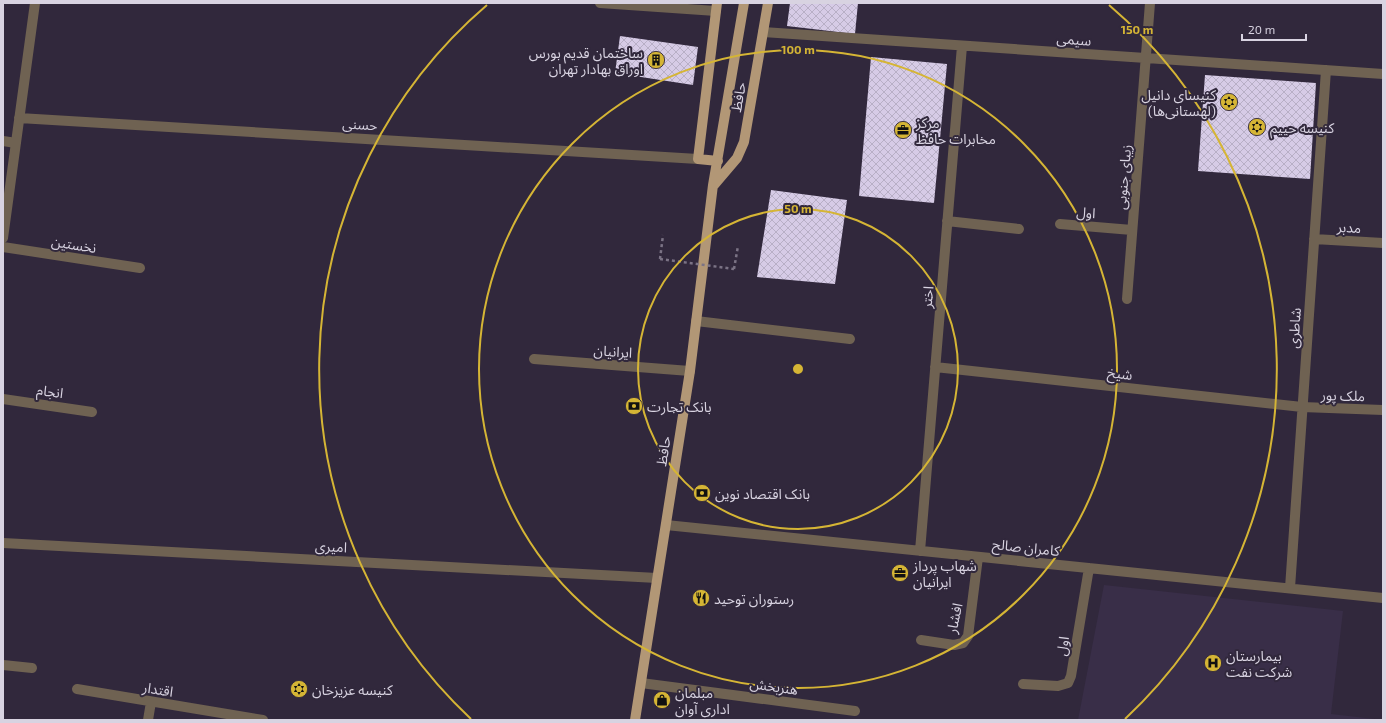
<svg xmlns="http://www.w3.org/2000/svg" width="1386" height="723" viewBox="0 0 1386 723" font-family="'Exo 2','Noto Sans Arabic',sans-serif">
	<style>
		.built { fill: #392e48 }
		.building { fill: url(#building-cross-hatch) }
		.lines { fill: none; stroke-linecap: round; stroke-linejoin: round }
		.path { stroke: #7b7385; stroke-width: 2.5; stroke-dasharray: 3 3; stroke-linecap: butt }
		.minor { stroke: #6f6252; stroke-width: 10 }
		.major { stroke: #b29776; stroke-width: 10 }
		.path-bridge { stroke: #7b7385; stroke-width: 2.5; stroke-dasharray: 3 3; stroke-linecap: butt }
		.ring { fill: none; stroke: #d5b535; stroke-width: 2 }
		.labels { text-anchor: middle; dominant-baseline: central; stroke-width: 4; stroke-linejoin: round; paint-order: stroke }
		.street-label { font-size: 14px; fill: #d8d3e1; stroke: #31283c }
		.poi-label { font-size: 14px; fill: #d8d3e1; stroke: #31283c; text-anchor: start }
		.centre { fill: #d5b535; stroke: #31283c; stroke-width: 2 }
		.ring-label { font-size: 12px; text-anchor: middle; font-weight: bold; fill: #d5b535; stroke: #31283c; stroke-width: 4; stroke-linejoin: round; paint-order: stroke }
	</style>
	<defs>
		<pattern id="building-cross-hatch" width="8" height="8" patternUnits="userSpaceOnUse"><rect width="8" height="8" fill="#d6cbe6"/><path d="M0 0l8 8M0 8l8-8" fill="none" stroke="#b8afc6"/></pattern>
	</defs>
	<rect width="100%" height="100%" fill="#31283c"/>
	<path class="built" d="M 1104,585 L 1343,611 L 1331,714 L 1383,720 L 1078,720 Z"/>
	<path class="building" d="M 790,3 L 858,3 L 855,34 L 787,26 Z
		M 620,36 L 698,47 L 693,85 L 615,73 Z
		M 871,57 L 947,64 L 934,203 L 859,196 Z
		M 1205,75 L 1316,83 L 1310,179 L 1198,171 Z
		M 771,190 L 847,200 L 835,284 L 757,277 Z"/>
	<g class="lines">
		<path class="path" d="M 660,259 L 663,235
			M 734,269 L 738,246"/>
		<path class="minor" d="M 600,3 L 716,11
			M 763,32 L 1383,74
			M 19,118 L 698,159
			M 3,141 L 16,143
			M 947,221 L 1019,229
			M 1060,224 L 1132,230
			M 3,238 L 35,3
			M 1314,239 L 1383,243
			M 3,247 L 140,268
			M 1127,299 L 1150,3
			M 696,321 L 850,339
			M 534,359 L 690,371
			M 935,367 L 1302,407 L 1383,410
			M 3,399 L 92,412
			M 666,525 L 1383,598
			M 3,543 L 657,578
			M 920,551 L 962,46
			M 1290,588 L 1326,70
			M 921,640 L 954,645 L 963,643 L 968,636 L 978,557
			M 3,665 L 32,668
			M 641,683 L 855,711
			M 1023,684 L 1058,686 L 1068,683 L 1071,676 L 1089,568
			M 77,689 L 263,720
			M 148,720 L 151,702"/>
		<path class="major" d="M 717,3 L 698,159 L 718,161
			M 714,185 L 737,158 L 744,142 L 768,3
			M 635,720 L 690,371 L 713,185 L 744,3"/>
		<path class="path-bridge" d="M 660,259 L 734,269"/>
	</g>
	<g class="ring">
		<circle cx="798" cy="369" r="160"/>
		<circle cx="798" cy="369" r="319"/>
		<path d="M471 719A479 479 0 0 1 487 5M1109 5A479 479 0 0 1 1125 719"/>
	</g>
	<defs>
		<symbol id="building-disc" viewBox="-11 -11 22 22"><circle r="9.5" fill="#d5b535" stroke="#31283c"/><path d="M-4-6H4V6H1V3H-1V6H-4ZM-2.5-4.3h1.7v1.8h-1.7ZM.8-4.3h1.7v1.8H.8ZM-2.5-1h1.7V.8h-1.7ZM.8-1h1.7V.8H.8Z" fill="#111"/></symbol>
		<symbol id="synagogue-disc" viewBox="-11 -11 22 22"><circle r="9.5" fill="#d5b535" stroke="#31283c"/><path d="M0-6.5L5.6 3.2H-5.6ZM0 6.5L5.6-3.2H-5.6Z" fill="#111"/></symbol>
		<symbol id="office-disc" viewBox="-11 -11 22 22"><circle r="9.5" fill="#d5b535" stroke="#31283c"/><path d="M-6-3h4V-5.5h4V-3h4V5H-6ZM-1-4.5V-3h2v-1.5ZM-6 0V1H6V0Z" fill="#111"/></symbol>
		<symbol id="bank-disc" viewBox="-11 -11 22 22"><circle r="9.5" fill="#d5b535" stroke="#31283c"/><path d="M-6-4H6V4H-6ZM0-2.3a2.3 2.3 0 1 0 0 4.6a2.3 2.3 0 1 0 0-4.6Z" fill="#111"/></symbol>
		<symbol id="restaurant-disc" viewBox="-11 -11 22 22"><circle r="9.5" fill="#d5b535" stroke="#31283c"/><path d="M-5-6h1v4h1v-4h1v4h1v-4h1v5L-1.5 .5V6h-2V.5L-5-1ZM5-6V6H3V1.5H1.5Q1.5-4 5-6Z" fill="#111"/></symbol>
		<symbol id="hospital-disc" viewBox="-11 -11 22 22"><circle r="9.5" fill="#d5b535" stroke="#31283c"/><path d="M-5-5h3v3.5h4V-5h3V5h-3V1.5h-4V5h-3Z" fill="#111"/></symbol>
		<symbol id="shop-disc" viewBox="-11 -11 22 22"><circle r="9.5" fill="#d5b535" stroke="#31283c"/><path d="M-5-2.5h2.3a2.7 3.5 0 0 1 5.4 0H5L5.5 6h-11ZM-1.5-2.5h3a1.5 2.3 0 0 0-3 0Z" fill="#111"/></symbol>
	</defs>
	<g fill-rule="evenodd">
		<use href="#building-disc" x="646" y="50" width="20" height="20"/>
		<use href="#synagogue-disc" x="1219" y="92" width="20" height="20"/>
		<use href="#synagogue-disc" x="1247" y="117" width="20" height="20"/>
		<use href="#office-disc" x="893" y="120" width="20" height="20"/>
		<use href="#bank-disc" x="624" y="396" width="20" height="20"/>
		<use href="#bank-disc" x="692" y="483" width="20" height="20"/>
		<use href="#office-disc" x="890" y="563" width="20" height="20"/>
		<use href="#restaurant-disc" x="691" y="588" width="20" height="20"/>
		<use href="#hospital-disc" x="1203" y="653" width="20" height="20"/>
		<use href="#synagogue-disc" x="289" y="679" width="20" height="20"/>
		<use href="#shop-disc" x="652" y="690" width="20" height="20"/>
	</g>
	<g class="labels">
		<g class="street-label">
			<text transform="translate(1074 39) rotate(4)">سیمی</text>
			<text transform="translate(738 97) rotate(-80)">حافظ</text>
			<text transform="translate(360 124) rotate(3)">حسنی</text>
			<text transform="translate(1123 177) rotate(-85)">زیبای جنوبی</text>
			<text transform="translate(1086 212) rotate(5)">اول</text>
			<text transform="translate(1349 227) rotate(3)">مدبر</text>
			<text transform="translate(74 244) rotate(9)">نخستین</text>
			<text transform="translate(927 297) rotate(-85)">اختر</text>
			<text transform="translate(1294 328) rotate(-86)">شاطری</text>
			<text transform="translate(613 351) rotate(4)">ایرانیان</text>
			<text transform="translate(1120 373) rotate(6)">شیخ</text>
			<text transform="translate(50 391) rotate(8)">انجام</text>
			<text transform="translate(1343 395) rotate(2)">ملک پور</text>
			<text transform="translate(663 451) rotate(-81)">حافظ</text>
			<text transform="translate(331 546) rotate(3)">امیری</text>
			<text transform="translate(1026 547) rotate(6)">کامران صالح</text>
			<text transform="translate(954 618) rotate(-78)">افشار</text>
			<text transform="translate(1062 646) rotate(-81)">اول</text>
			<text transform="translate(774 686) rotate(8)">هنربخش</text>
			<text transform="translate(158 689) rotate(9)">اقتدار</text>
		</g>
		<g class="poi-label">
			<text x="643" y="52" text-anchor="end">ساختمان قدیم بورس<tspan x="643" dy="16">اوراق بهادار تهران</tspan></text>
			<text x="1216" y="94" text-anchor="end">کنیسای دانیل<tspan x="1216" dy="16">(لهستانی‌ها)</tspan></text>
			<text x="916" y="122">مرکز<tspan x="916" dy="16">مخابرات حافظ</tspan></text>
			<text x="1270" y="127">کنیسه حییم</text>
			<text x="647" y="406">بانک تجارت</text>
			<text x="715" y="493">بانک اقتصاد نوین</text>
			<text x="913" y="565">شهاب پرداز<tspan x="913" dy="16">ایرانیان</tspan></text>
			<text x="714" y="598">رستوران توحید</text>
			<text x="1226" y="655">بیمارستان<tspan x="1226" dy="16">شرکت نفت</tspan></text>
			<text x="312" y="689">کنیسه عزیزخان</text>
			<text x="675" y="692">مبلمان<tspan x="675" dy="16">اداری آوان</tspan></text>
		</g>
	</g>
	<circle cx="798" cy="369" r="6" class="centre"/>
	<g class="ring-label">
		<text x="1137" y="34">150 m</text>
		<text x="798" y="54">100 m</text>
		<text x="798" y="213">50 m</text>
	</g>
	<rect width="1386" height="723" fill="none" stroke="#d8d3e1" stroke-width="8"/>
	<path d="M1242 34v6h64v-6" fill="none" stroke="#d8d3e1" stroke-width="2"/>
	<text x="1248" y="34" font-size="12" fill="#d8d3e1" stroke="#31283c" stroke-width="3" paint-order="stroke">20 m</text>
</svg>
